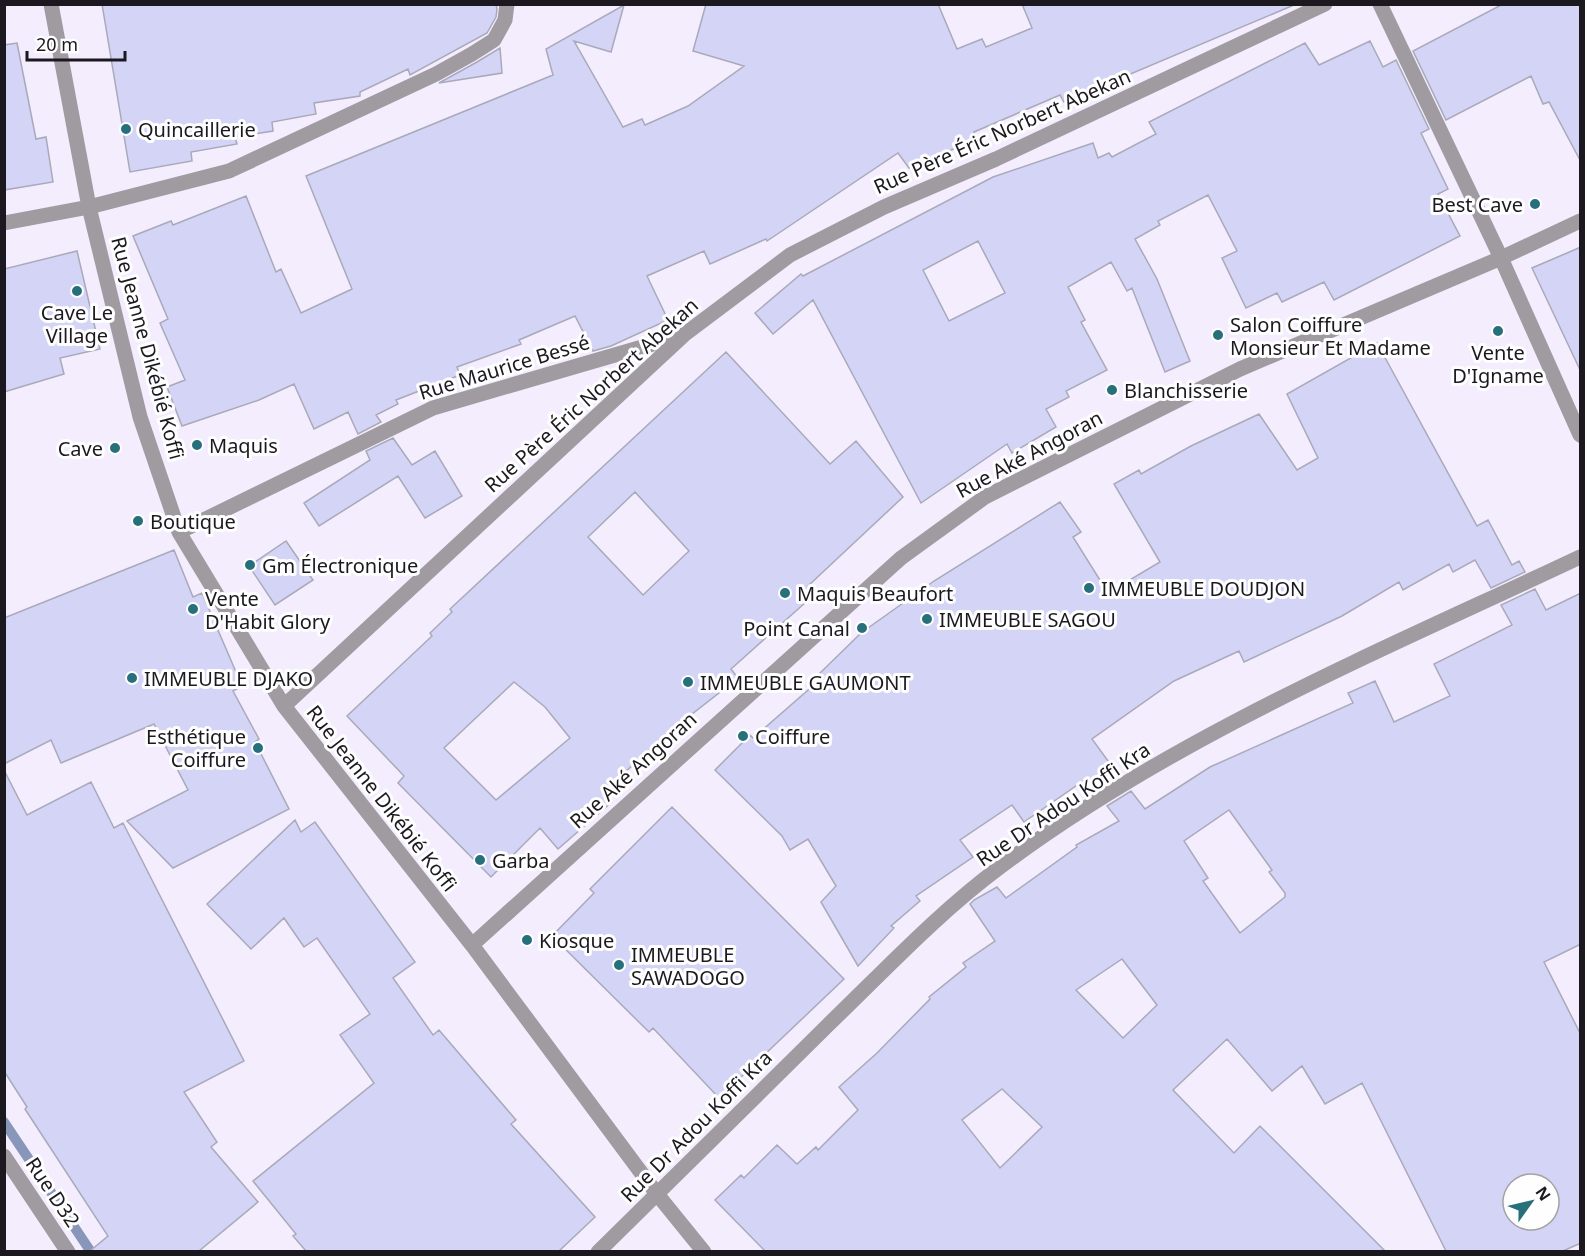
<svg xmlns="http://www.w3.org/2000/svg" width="1585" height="1256" viewBox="0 0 1585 1256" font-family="'Noto Sans',sans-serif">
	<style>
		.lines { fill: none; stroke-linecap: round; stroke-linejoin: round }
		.stream { stroke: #8896ba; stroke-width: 10 }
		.building { fill: #d3d4f6; stroke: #a9a9ba; stroke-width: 1.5; fill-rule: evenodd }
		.minor { stroke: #a09ba1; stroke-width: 15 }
		.poi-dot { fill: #286f7c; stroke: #fefefe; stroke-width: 2 }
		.labels { text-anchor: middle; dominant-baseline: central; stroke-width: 6; stroke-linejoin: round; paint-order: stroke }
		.poi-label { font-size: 20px; fill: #1b191f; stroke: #fefefe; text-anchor: start }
		.street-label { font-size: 20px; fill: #1b191f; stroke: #fefefe }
	</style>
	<rect width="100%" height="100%" fill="#f3edfe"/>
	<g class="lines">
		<path class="stream" d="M 4,1122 L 91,1252"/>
	</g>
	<path class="building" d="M 102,4 L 496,4 L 497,9 L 496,17 L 487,33 L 410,75 L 408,69 L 360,92 L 360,96 L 314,103 L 316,114 L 272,122 L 273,131 L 235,137 L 237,144 L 191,152 L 192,161 L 130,172 Z
		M 706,4 L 938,4 L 957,49 L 982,39 L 986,47 L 1032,28 L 1022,4 L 1294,5 L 1064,102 L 1060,95 L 974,132 L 977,139 L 909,168 L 898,153 L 767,241 L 766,239 L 710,264 L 704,251 L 647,276 L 668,320 L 611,346 L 593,351 L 575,316 L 519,340 L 521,344 L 457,367 L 460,375 L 396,400 L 398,404 L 376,415 L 381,422 L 358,434 L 348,412 L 314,429 L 294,384 L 259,400 L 182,426 L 167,387 L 185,380 L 160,323 L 168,319 L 133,236 L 171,221 L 173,225 L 246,196 L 276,272 L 281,269 L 301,313 L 352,289 L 306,176 L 553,75 L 546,49 L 624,5 L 611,52 L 574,41 L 623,127 L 642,119 L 645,125 L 688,106 L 744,66 L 693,51 Z
		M 1503,4 L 1581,4 L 1581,162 L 1549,102 L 1543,104 L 1531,76 L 1446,120 L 1413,51 Z
		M 1370,41 L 1383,67 L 1396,60 L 1429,129 L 1421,133 L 1448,189 L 1438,194 L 1460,236 L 1334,300 L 1324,282 L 1282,302 L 1277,293 L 1246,308 L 1222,258 L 1237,251 L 1208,195 L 1158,221 L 1160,225 L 1135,239 L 1157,279 L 1190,361 L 1165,372 L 1132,288 L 1127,291 L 1111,262 L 1068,287 L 1085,320 L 1081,322 L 1107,370 L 1066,391 L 1069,397 L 1046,409 L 1056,427 L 1012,453 L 1007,444 L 921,503 L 813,300 L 773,334 L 755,313 L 801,274 L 803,276 L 993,177 L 1093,143 L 1098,158 L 1109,153 L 1112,157 L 1156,134 L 1149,122 L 1305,43 L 1319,65 ZM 978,241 L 1005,293 L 949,321 L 923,270 Z
		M 17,43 L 36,139 L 46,137 L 53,182 L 4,190 L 4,45 Z
		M 500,48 L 502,73 L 439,83 L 477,62 Z
		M 1581,247 L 1581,372 L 1532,268 Z
		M 77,251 L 100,349 L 60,358 L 64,374 L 4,392 L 4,269 Z
		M 1377,343 L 1477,526 L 1488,520 L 1512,565 L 1519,561 L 1525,572 L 1491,588 L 1475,560 L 1453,572 L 1449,564 L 1403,590 L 1399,582 L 1342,616 L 1244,662 L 1239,651 L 1174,681 L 1092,739 L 1119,776 L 1095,791 L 1086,779 L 1024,822 L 1012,805 L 960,840 L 973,857 L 916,896 L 920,901 L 891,926 L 894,928 L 858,966 L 821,902 L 836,886 L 808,839 L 790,850 L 782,836 L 715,770 L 750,735 L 753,738 L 823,677 L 820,673 L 861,633 L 934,581 L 1060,502 L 1081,532 L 1073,537 L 1108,593 L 1160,562 L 1114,484 L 1139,470 L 1141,474 L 1191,446 L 1259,414 L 1297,470 L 1318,458 L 1287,394 Z
		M 726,352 L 830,464 L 856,441 L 903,497 L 808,586 L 815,594 L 731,669 L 738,678 L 673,729 L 603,792 L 612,802 L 558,849 L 540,828 L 491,877 L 398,783 L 404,776 L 347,716 L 432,636 L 430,633 L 452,612 L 450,609 ZM 635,492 L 689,551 L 643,595 L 588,537 ZM 514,682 L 545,707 L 570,738 L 496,800 L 444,748 Z
		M 393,438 L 412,465 L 435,451 L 462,496 L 425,518 L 398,476 L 319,526 L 304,503 L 370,460 L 366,451 Z
		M 286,541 L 313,580 L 275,605 L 249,566 Z
		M 174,550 L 193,597 L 202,593 L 242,686 L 233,691 L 259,739 L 255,742 L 289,809 L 173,868 L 127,821 L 188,790 L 154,724 L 61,763 L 51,740 L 4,764 L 4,618 Z
		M 1535,589 L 1546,610 L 1581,593 L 1581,944 L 1544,962 L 1581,1035 L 1581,1243 L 1563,1251 L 1446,1251 L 1362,1083 L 1325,1104 L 1302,1066 L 1272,1091 L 1227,1039 L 1173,1090 L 1234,1153 L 1260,1126 L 1385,1251 L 765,1251 L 715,1200 L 741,1175 L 744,1178 L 777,1145 L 797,1164 L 816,1147 L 818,1150 L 858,1110 L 839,1087 L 877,1053 L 930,999 L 929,997 L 966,967 L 963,963 L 995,941 L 970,904 L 974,900 L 997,887 L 1006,898 L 1077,847 L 1076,845 L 1119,821 L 1107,806 L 1131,791 L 1145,809 L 1210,767 L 1353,703 L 1348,693 L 1375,681 L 1394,722 L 1450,696 L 1434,664 L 1512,625 L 1501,605 ZM 1229,810 L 1272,870 L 1269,872 L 1285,893 L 1285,897 L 1240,933 L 1203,881 L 1208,878 L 1184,841 ZM 1122,959 L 1157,1005 L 1123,1038 L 1076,990 ZM 1002,1089 L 1042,1127 L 1000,1168 L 962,1120 ZM 1513,1184 L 1549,1184 L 1549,1220 L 1513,1220 Z
		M 4,770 L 27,815 L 91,782 L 114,828 L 123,823 L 244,1061 L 184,1092 L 217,1142 L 211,1147 L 258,1202 L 199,1251 L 90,1251 L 108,1236 L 25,1109 L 27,1107 L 4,1071 Z
		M 672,807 L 844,979 L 719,1098 L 653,1028 L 649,1032 L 552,936 L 594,893 L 590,889 Z
		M 295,820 L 301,832 L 315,822 L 415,962 L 393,978 L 433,1035 L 439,1030 L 516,1120 L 511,1124 L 595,1217 L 559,1251 L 306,1251 L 293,1236 L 296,1234 L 253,1181 L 374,1083 L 340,1035 L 370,1014 L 317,938 L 304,947 L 284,918 L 251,949 L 207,904 Z"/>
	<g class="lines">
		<path class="minor" d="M 51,4 L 89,207 L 140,417 L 179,532 L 284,706 L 472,945 L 657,1194 L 704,1252
			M 1380,4 L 1501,258 L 1580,435
			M 4,223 L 89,207 L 229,171 L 436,74 L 472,54 L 494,40 L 505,20 L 507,4
			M 179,532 L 433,408 L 680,336
			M 284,706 L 685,334 L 790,255 L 884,207 L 996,159 L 1325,4
			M 472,945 L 901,558 L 985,497 L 1240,369 L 1501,258 L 1580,221
			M 4,1156 L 68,1252
			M 598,1252 C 676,1176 752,1100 829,1024 C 884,971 938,913 1000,867 C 1176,735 1383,650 1580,557"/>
	</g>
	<g class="poi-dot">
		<circle cx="126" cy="129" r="6"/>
		<circle cx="1535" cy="204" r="6"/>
		<circle cx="77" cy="291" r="6"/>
		<circle cx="1498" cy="331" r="6"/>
		<circle cx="1218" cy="335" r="6"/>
		<circle cx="1112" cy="390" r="6"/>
		<circle cx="197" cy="445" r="6"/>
		<circle cx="115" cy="448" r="6"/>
		<circle cx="138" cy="521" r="6"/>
		<circle cx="250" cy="565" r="6"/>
		<circle cx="1089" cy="588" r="6"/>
		<circle cx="785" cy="593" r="6"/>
		<circle cx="193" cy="609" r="6"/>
		<circle cx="927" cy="619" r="6"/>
		<circle cx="862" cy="628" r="6"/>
		<circle cx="132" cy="678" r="6"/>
		<circle cx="688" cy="682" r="6"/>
		<circle cx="743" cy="736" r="6"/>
		<circle cx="258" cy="748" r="6"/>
		<circle cx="480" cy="860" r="6"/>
		<circle cx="527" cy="940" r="6"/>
		<circle cx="619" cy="965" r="6"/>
	</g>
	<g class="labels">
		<g class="poi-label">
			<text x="138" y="129">Quincaillerie</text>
			<text x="1523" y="204" text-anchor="end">Best Cave</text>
			<text x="77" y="312" text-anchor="middle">Cave Le<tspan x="77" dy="23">Village</tspan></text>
			<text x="1230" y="324">Salon Coiffure<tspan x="1230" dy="23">Monsieur Et Madame</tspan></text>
			<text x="1498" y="352" text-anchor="middle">Vente<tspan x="1498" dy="23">D'Igname</tspan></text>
			<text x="1124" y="390">Blanchisserie</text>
			<text x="209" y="445">Maquis</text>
			<text x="103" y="448" text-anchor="end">Cave</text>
			<text x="150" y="521">Boutique</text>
			<text x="262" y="565">Gm Électronique</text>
			<text x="1101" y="588">IMMEUBLE DOUDJON</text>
			<text x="797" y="593">Maquis Beaufort</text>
			<text x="205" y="598">Vente<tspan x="205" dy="23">D'Habit Glory</tspan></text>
			<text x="939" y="619">IMMEUBLE SAGOU</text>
			<text x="850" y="628" text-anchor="end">Point Canal</text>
			<text x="144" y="678">IMMEUBLE DJAKO</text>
			<text x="700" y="682">IMMEUBLE GAUMONT</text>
			<text x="246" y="736" text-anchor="end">Esthétique<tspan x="246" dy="23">Coiffure</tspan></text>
			<text x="755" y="736">Coiffure</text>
			<text x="492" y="860">Garba</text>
			<text x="539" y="940">Kiosque</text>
			<text x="631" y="954">IMMEUBLE<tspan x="631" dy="23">SAWADOGO</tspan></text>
		</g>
		<g class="street-label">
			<text transform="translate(1002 131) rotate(-24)">Rue Père Éric Norbert Abekan</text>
			<text transform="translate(148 348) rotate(75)">Rue Jeanne Dikébié Koffi</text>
			<text transform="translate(504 367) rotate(-17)">Rue Maurice Bessé</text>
			<text transform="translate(591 395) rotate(-42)">Rue Père Éric Norbert Abekan</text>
			<text transform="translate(1029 454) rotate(-28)">Rue Aké Angoran</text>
			<text transform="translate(633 770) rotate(-42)">Rue Aké Angoran</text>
			<text transform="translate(382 798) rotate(52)">Rue Jeanne Dikébié Koffi</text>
			<text transform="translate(1063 804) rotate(-34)">Rue Dr Adou Koffi Kra</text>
			<text transform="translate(696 1126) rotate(-45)">Rue Dr Adou Koffi Kra</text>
			<text transform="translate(53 1192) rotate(56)">Rue D32</text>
		</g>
	</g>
	<rect width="1585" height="1256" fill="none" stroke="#1b191f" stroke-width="12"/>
	<g transform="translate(1531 1202) rotate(56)"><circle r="28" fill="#fefefe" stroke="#a3a2a5" stroke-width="1.5"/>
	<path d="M0-4.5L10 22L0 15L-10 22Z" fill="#286f7c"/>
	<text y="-9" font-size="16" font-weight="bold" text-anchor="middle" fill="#1b191f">N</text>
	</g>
	<path d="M27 51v9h98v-9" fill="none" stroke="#1b191f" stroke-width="3"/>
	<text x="36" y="51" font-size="18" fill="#1b191f" stroke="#fefefe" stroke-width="4.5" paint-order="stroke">20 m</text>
</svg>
